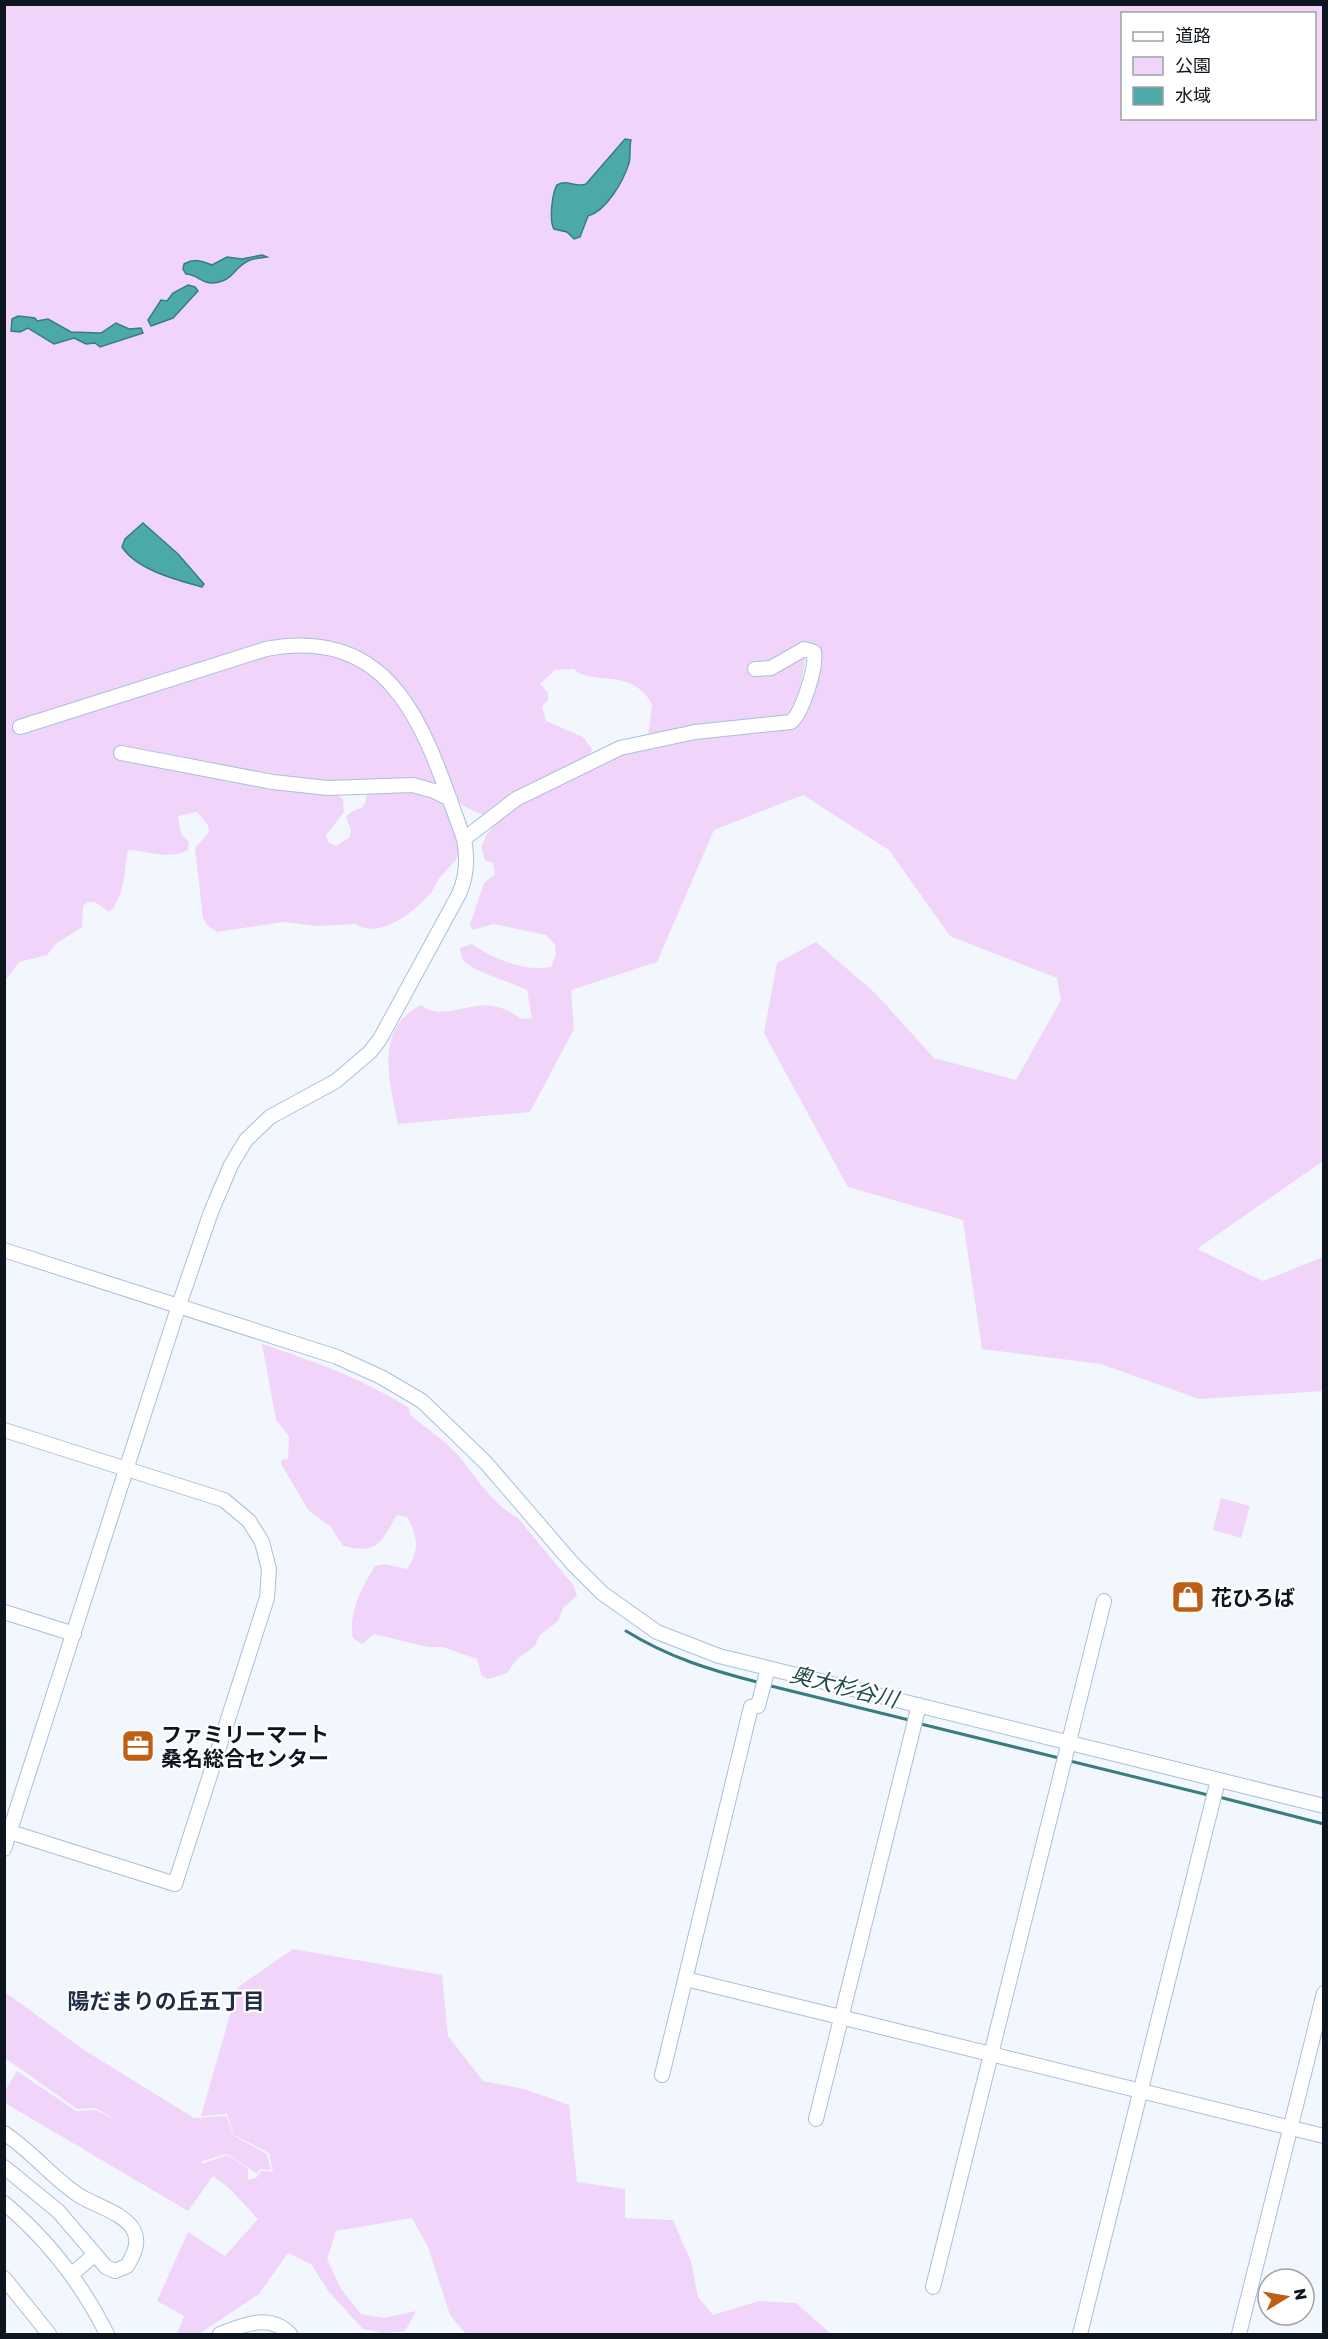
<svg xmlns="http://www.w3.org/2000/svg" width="1328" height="2339" viewBox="0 0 1328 2339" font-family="Rubik,'Noto Sans JP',sans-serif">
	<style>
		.green { fill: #f1d4fa; fill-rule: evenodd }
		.water { fill: #4baaa8; stroke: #387d7f; stroke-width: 1.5 }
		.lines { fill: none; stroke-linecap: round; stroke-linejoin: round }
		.stream { stroke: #387d7f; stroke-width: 3 }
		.minor-casing { stroke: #a9bfdc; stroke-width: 16 }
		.minor { stroke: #fff; stroke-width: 14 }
		.labels { text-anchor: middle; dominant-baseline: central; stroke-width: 4.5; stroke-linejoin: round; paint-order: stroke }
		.poi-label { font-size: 21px; font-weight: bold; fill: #0d151f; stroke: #fff; text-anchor: start }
		.water-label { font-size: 22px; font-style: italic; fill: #214c4b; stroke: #fff }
		.neighbourhood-label { font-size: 22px; font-weight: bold; fill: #1d2e46; stroke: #fff }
	</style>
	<rect width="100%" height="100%" fill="#f2f6fd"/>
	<path class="green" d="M 5,5 L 1323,5 L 1323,1161 L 1197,1249 L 1263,1281 L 1323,1257 L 1323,1391 L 1199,1399 L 1101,1364 L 982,1349 L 963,1220 L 848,1187 L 764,1033 L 777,963 L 816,942 L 875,993 L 934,1058 L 1016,1080 L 1061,1000 L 1057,978 L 950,936 L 889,850 L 803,795 L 714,830 L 657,962 L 571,990 L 574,1029 L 530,1112 L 398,1124 C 390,1083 373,1029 421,1005 C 449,1027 479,986 521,1019 L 532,1018 L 527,990 C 513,983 472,971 464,961 C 461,958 461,953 460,948 L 472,944 C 493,959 525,972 551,967 L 556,954 L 555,944 L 546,935 L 493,924 L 473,930 L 470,925 L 484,883 L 495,874 L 493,863 L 485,860 L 481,847 L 487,834 L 502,817 L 524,801 L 626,750 L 699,734 L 792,725 C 805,714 820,664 816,648 L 807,646 L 769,666 L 771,672 L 801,652 L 806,655 L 796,713 L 788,722 L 715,726 L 648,737 L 652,704 C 631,666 592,687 574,669 L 555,670 L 540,684 L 548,693 L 548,700 L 542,706 L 546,721 L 583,737 L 592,749 L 588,759 L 513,796 L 487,817 C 479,812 465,808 458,802 C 449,793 437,751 431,738 C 403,665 344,626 265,643 L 19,722 L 21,735 L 280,651 C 381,637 409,712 441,789 C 402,772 364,787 324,783 C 255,775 188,761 121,748 L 119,756 L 274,786 L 336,794 L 343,799 L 344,812 L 326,835 L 328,842 L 336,846 L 350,837 L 351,830 L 346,817 C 361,801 364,818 367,791 C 402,788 439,783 453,822 C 455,830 461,840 460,849 C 459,860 449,867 442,875 C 437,880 435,888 430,894 C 414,912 380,940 355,924 L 317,926 L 283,922 L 217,932 L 208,926 L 203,918 L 195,848 L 209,832 L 208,825 L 197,812 L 178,816 L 181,834 L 189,842 L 188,850 C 168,860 149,851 128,850 C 124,870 125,898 109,912 L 95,902 L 87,902 L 83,906 L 82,927 L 57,943 L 47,955 L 19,962 L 5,981 ZM 1122,14 L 1314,14 L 1314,118 L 1122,118 Z
		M 262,1344 C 316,1362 361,1378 409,1408 L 410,1415 C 426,1428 443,1439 457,1454 C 476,1477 492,1504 518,1518 L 574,1586 L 577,1596 L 563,1608 L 558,1621 L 539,1636 L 535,1646 L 517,1659 L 507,1673 L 488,1679 L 482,1676 L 477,1659 L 443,1647 L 428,1647 L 374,1634 L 362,1644 L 353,1638 C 348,1613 362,1587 375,1566 L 384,1564 L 407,1569 C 420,1549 418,1538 407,1517 L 397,1515 C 380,1543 379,1554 343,1546 L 331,1527 L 309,1511 L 281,1464 L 282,1460 L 288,1459 L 289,1436 L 276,1420 Z
		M 1221,1498 L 1250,1506 L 1241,1538 L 1213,1530 Z
		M 293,1949 L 442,1975 L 448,2036 L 483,2081 L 524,2089 L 569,2105 L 577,2182 L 625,2189 L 625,2218 L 673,2220 L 691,2262 L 698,2297 L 713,2315 L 759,2301 L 796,2303 L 831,2334 L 466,2334 L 450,2315 L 428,2247 L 412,2218 L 336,2231 L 327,2259 L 341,2289 L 361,2314 L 384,2318 L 416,2311 L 405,2331 L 383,2333 L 363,2329 L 329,2292 L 311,2264 L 288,2253 L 259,2294 L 199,2334 L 177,2334 L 184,2316 L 157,2301 L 188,2232 L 225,2256 L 258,2219 L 229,2188 L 213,2176 L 188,2211 L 5,2103 L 5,2091 L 17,2071 L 76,2111 L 95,2110 L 119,2121 L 95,2108 L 77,2109 L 5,2058 L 5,1992 L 84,2050 L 194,2118 L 226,2116 L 234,2136 L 267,2154 L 271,2170 L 260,2169 L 257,2174 L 227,2154 L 202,2161 L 202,2164 L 227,2155 L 248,2169 L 248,2180 L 256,2178 L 261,2171 L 273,2172 L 269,2153 L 234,2135 L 227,2114 L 201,2116 L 238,1987 Z"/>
	<path class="water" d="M 625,139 L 631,140 C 629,147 631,156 629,163 C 623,182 606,211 588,216 L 580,237 L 574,239 L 567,232 L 554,229 C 549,221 552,193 557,185 C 567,179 576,188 586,184 Z
		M 262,255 L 267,257 C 261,258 254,258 248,261 C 232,269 234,281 213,283 C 202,284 197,274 186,274 L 183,269 L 184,264 C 195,258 202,261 212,265 L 227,257 L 242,259 Z
		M 188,285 L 195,287 L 198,291 L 173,318 L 151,326 L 148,320 L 161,300 L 167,301 L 173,293 Z
		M 18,316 L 35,318 L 37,321 L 48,319 L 71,332 L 101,333 L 116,323 L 129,329 L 141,328 L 143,333 L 100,347 L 95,343 L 86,344 L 74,338 L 54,344 L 28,328 L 20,332 L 11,331 L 12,319 Z
		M 143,523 L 178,554 L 204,584 L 202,587 C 177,580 137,570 122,547 L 125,539 Z"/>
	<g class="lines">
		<path class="stream" d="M 626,1631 C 668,1657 710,1670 757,1682
			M 771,1686 L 909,1720
			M 921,1724 L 1059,1758
			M 1070,1761 L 1208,1795
			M 1219,1797 L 1324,1824"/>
		<defs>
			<path id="minor" d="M 121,753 L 273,782 L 328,788 L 413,785 L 434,791 L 450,799
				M 464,839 L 516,799 L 620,748 L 695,732 L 791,722 C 802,713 817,667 814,652 L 804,649 L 771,668 L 755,669
				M 4,1250 L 337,1357 L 381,1377 L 422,1401 L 486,1463 L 573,1564 L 602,1593 L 657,1632 L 719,1656 L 768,1668 L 1324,1806
				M 4,1430 L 224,1500 L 249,1521 L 262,1542 L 269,1569 L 267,1598 L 175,1884 L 10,1832
				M 4,1612 L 74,1634
				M 4,1849 L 179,1305 L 211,1212 L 231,1165 L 246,1140 L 270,1117 L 336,1081 L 370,1052 L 380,1039 L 459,894 C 467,876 468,859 464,839 C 427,739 400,624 266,649 L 20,727
				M 686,1979 L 1324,2136
				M 662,2075 L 751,1707 L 758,1706 L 768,1668
				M 816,2119 L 919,1705
				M 4,2133 C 33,2152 53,2179 80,2196 C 96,2206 125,2213 134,2231 C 140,2243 133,2256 127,2266 L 115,2271 L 106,2267 L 58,2211 L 4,2167
				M 4,2203 C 47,2239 82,2284 107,2334
				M 71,2275 L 94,2255
				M 4,2278 L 49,2334
				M 933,2287 L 1104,1601
				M 220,2334 C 243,2325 269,2313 290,2334
				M 1080,2334 L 1218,1780
				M 1239,2334 L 1324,1993"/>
		</defs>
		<use href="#minor" class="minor-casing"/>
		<use href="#minor" class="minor"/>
	</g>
	<defs>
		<symbol id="shop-square" viewBox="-11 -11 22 22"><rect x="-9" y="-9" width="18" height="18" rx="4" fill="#be5f15" stroke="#fff"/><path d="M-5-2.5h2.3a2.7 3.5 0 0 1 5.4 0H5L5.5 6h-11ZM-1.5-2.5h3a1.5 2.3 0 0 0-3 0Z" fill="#fff"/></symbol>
		<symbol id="office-square" viewBox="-11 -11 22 22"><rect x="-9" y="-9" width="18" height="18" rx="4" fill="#be5f15" stroke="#fff"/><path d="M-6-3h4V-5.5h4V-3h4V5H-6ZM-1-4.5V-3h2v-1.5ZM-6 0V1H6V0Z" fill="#fff"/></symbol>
	</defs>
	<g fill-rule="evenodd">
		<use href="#shop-square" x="1169" y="1578" width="38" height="38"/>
		<use href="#office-square" x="119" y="1727" width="38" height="38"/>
	</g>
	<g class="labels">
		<g class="poi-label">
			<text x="1211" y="1597">花ひろば</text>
			<text x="161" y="1734">ファミリーマート<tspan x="161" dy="24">桑名総合センター</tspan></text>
		</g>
		<g class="water-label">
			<text transform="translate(844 1687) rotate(14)">奥大杉谷川</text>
		</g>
		<g class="neighbourhood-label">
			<text x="166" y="2001">陽だまりの丘五丁目</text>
		</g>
	</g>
	<rect width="1328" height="2339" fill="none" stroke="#0d151f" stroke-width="12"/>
	<rect x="1121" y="12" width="195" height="108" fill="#ffffff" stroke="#9ea1a5" stroke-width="1.5"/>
	<rect x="1133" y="32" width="30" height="9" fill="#ffffff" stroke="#9ea1a5" stroke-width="1.5"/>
	<text x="1175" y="42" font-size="18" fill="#0d151f">道路</text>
	<rect x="1133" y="57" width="30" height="18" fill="#f1d4fa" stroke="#9ea1a5" stroke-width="1.5"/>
	<text x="1175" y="72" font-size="18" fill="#0d151f">公園</text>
	<rect x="1133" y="87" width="30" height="18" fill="#4baaa8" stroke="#9ea1a5" stroke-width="1.5"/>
	<text x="1175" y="102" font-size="18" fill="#0d151f">水域</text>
	<g transform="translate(1286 2297) rotate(79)"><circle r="28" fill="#ffffff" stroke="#9ea1a5" stroke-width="1.5"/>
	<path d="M0-4.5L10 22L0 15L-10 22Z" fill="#be5f15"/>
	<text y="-9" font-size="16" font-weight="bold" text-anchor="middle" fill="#0d151f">N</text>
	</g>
</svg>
